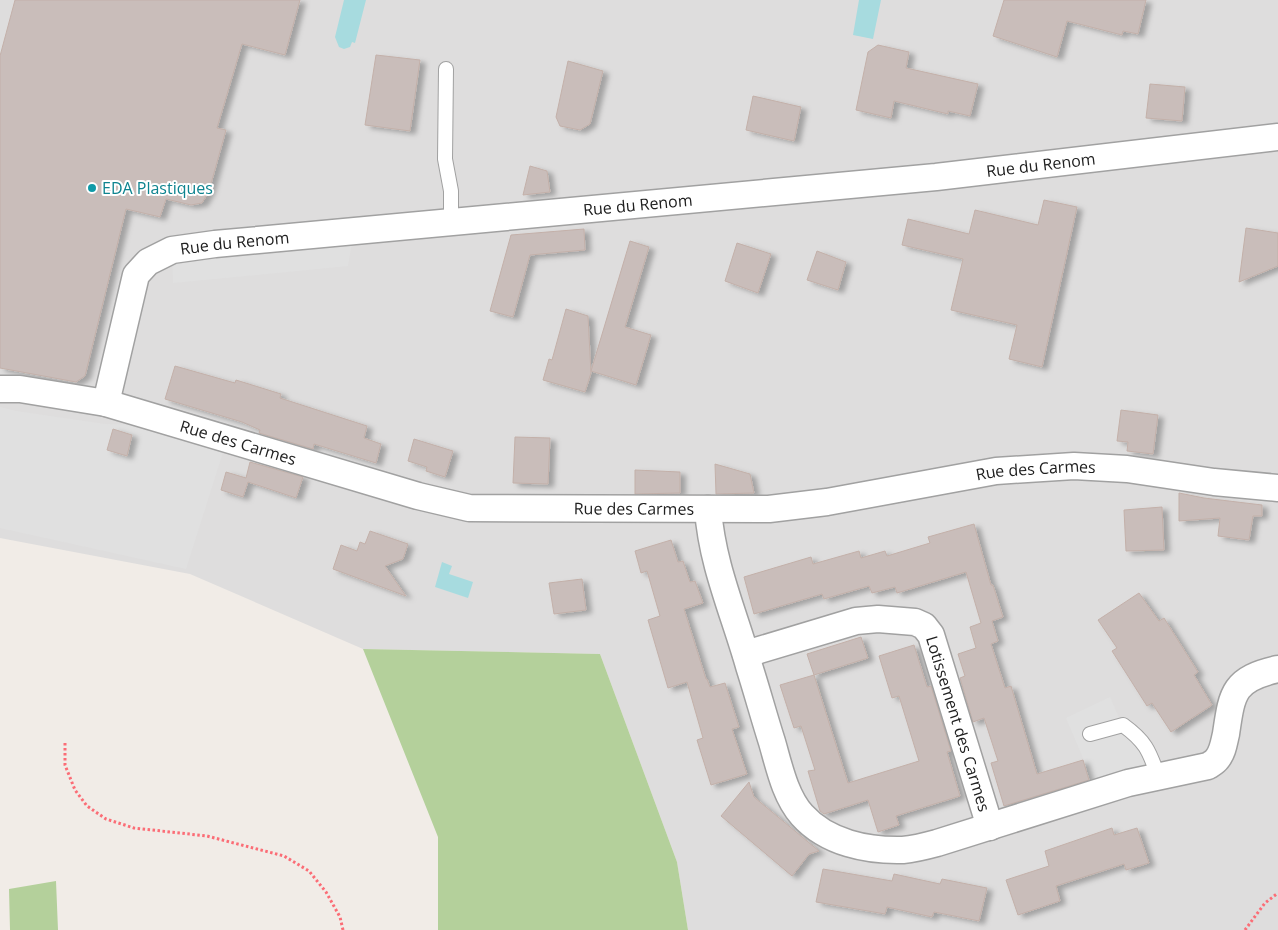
<svg xmlns="http://www.w3.org/2000/svg" width="1278" height="930" viewBox="0 0 1278 930" font-family="'Open Sans',sans-serif">
	<style>
		.residential { fill: #dedddd }
		.forest { fill: #b4d09b }
		.parking { fill: #e0e0e0 }
		.water { fill: #a7dbdf }
		.building { fill: #c9bdba; stroke: #c3b0a9; filter: url(#shadow) }
		.lines { fill: none; stroke-linecap: round; stroke-linejoin: round }
		.lane-casing { stroke: #a1a1a1; stroke-width: 16 }
		.street-casing { stroke: #a1a1a1; stroke-width: 29 }
		.path { stroke: #fb6d76; stroke-width: 3; stroke-dasharray: 2.5 2.5; stroke-linecap: butt }
		.lane { stroke: #fff; stroke-width: 14 }
		.street { stroke: #fff; stroke-width: 26 }
		.culture-dot { fill: #0f9aa8; stroke: #fff; stroke-width: 2 }
		.labels { text-anchor: middle; dominant-baseline: central; stroke-width: 4; stroke-linejoin: round; paint-order: stroke }
		.street-label { font-size: 16px; fill: #202020; stroke: #fff }
		.culture-label { font-size: 16px; fill: #0d838f; stroke: #fff; text-anchor: start }
	</style>
	<defs>
		<filter id="shadow"><feDropShadow dx="5.5" dy="3" stdDeviation="2.5" flood-color="#0004"/></filter>
	</defs>
	<rect width="100%" height="100%" fill="#f1ece7"/>
	<path class="residential" d="M 0,0 L 1278,0 L 1278,930 L 688,930 L 677,862 L 600,654 L 363,649 L 190,574 L 0,538 Z"/>
	<path class="forest" d="M 363,649 L 600,654 L 677,862 L 688,930 L 438,930 L 438,837 Z
		M 56,881 L 58,930 L 10,930 L 9,889 Z"/>
	<path class="parking" d="M 354,231 L 348,266 L 173,283 L 172,250 Z
		M 0,407 L 16,411 L 105,424 L 149,425 L 224,449 L 186,569 L 0,528 Z
		M 1110,697 L 1119,718 L 1158,776 L 1094,793 L 1083,758 L 1066,718 Z"/>
	<path class="water" d="M 344,0 L 366,0 L 355,43 L 352,42 L 350,47 L 344,49 L 339,47 L 335,37 Z
		M 859,0 L 881,0 L 873,39 L 853,35 Z
		M 442,562 L 452,566 L 449,574 L 473,582 L 468,598 L 435,587 Z"/>
	<path class="building" d="M 15,0 L 300,0 L 285,55 L 242,44 L 217,128 L 226,130 L 209,191 L 202,203 L 191,205 L 166,199 L 160,217 L 126,209 L 85,376 L 76,382 L 0,368 L 0,56 Z
		M 1004,0 L 1146,0 L 1138,34 L 1123,31 L 1122,35 L 1067,21 L 1057,57 L 993,36 Z
		M 878,45 L 909,52 L 906,68 L 978,84 L 970,116 L 948,111 L 948,114 L 894,101 L 891,118 L 856,110 L 868,52 Z
		M 376,55 L 420,60 L 410,131 L 365,125 Z
		M 568,61 L 603,71 L 590,124 L 580,130 L 560,126 L 556,117 Z
		M 1150,84 L 1185,87 L 1182,121 L 1146,118 Z
		M 753,96 L 801,107 L 794,141 L 746,130 Z
		M 530,166 L 547,171 L 550,192 L 523,195 Z
		M 1044,200 L 1077,207 L 1042,367 L 1009,359 L 1017,325 L 951,310 L 963,259 L 902,245 L 908,219 L 969,234 L 975,210 L 1038,225 Z
		M 1246,228 L 1278,233 L 1278,266 L 1239,282 Z
		M 584,229 L 585,250 L 530,255 L 513,317 L 490,311 L 511,235 Z
		M 630,241 L 649,247 L 625,327 L 651,335 L 636,385 L 591,371 Z
		M 737,243 L 771,254 L 758,293 L 725,281 Z
		M 817,251 L 846,262 L 838,290 L 807,280 Z
		M 566,309 L 588,316 L 591,373 L 585,392 L 543,380 L 549,359 L 552,360 Z
		M 175,366 L 235,383 L 236,380 L 281,394 L 280,398 L 367,426 L 364,438 L 381,444 L 376,463 L 314,444 L 313,449 L 259,433 L 260,430 L 242,422 L 165,399 Z
		M 1121,410 L 1158,415 L 1153,454 L 1127,451 L 1128,442 L 1117,441 Z
		M 113,429 L 132,435 L 127,456 L 107,450 Z
		M 515,437 L 550,438 L 548,484 L 513,483 Z
		M 414,439 L 453,451 L 445,477 L 426,471 L 427,467 L 408,461 Z
		M 250,462 L 303,477 L 296,498 L 248,482 L 243,497 L 221,490 L 226,472 L 246,478 Z
		M 715,464 L 750,474 L 754,493 L 716,494 Z
		M 635,470 L 680,472 L 680,493 L 635,494 Z
		M 1179,493 L 1204,498 L 1262,505 L 1262,516 L 1253,516 L 1249,540 L 1218,536 L 1220,518 L 1179,521 Z
		M 1162,507 L 1164,550 L 1126,551 L 1124,510 Z
		M 974,524 L 991,585 L 993,585 L 1003,617 L 992,621 L 998,641 L 991,644 L 1005,688 L 1011,686 L 1037,774 L 1083,760 L 1089,780 L 1004,806 L 991,763 L 998,761 L 984,718 L 973,722 L 960,678 L 965,676 L 958,654 L 976,648 L 970,627 L 981,623 L 966,572 L 897,593 L 895,587 L 872,593 L 869,586 L 824,599 L 822,594 L 754,614 L 744,577 L 811,557 L 813,564 L 859,551 L 861,558 L 885,551 L 887,556 L 930,543 L 928,537 Z
		M 370,531 L 408,544 L 403,559 L 385,566 L 406,596 L 333,569 L 341,545 L 357,551 L 360,542 L 365,544 Z
		M 671,540 L 678,562 L 683,561 L 690,582 L 695,581 L 703,603 L 684,609 L 706,679 L 707,679 L 710,687 L 725,683 L 739,727 L 732,729 L 747,774 L 711,785 L 697,740 L 703,738 L 687,682 L 668,688 L 648,620 L 660,616 L 647,571 L 641,573 L 635,551 Z
		M 582,579 L 586,610 L 554,614 L 549,583 Z
		M 1139,593 L 1159,621 L 1164,618 L 1198,672 L 1194,675 L 1212,705 L 1171,732 L 1152,703 L 1147,706 L 1112,651 L 1117,648 L 1098,620 Z
		M 861,637 L 868,658 L 814,675 L 807,654 Z
		M 914,645 L 927,687 L 931,686 L 951,751 L 947,752 L 960,796 L 896,816 L 899,825 L 878,832 L 868,800 L 824,814 L 820,811 L 808,771 L 815,770 L 801,726 L 794,728 L 780,685 L 814,675 L 848,783 L 919,761 L 899,696 L 892,698 L 879,656 Z
		M 749,782 L 754,797 L 819,851 L 809,854 L 792,876 L 721,816 Z
		M 1112,828 L 1114,835 L 1137,828 L 1149,863 L 1126,870 L 1124,864 L 1056,886 L 1060,901 L 1018,915 L 1006,880 L 1049,866 L 1045,851 Z
		M 823,869 L 892,881 L 894,874 L 940,884 L 942,879 L 987,888 L 979,921 L 934,912 L 932,917 L 887,907 L 885,914 L 816,902 Z"/>
	<g class="lines">
		<defs>
			<path id="lane" d="M 446,69 L 445,159 L 451,191 L 451,221
				M 1090,734 L 1123,725 C 1145,741 1149,750 1158,776"/>
			<g id="street">
				<path id="s1" d="M 0,389 L 20,389 L 106,403 L 418,496 L 469,508 L 769,509 L 827,502 L 996,471 L 1074,466 L 1127,469 L 1214,482 L 1278,488"/>
				<path id="s2" d="M 106,403 L 136,275 L 148,262 L 172,250 L 215,244 L 936,177 L 1278,137"/>
				<path d="M 708,509 C 712,565 734,613 749,666 C 757,691 764,717 772,742 C 779,766 785,796 802,815 C 827,843 868,851 903,850 C 914,849 926,846 937,843 L 1128,783 L 1208,766 C 1211,764 1215,762 1217,759 C 1223,752 1224,742 1226,734 C 1232,693 1233,679 1278,669"/>
				<path id="s3" d="M 746,654 L 856,621 L 878,619 L 915,622 L 924,626 L 931,635 L 990,827"/>
			</g>
		</defs>
		<use href="#lane" class="lane-casing"/>
		<use href="#street" class="street-casing"/>
		<path class="path" d="M 65,743 L 65,765 L 75,790 L 87,806 L 106,819 L 134,828 L 207,836 L 284,856 L 309,871 L 326,892 L 340,917 L 343,930
			M 1245,930 L 1265,903 L 1278,893"/>
		<use href="#lane" class="lane"/>
		<use href="#street" class="street"/>
	</g>
	<circle class="culture-dot" cx="92" cy="188" r="5"/>
	<g class="labels">
		<g class="street-label">
			<text stroke="none"><textPath href="#s2" startOffset="1049">Rue du Renom</textPath></text>
			<text stroke="none"><textPath href="#s2" startOffset="644">Rue du Renom</textPath></text>
			<text stroke="none"><textPath href="#s2" startOffset="239">Rue du Renom</textPath></text>
			<text stroke="none"><textPath href="#s1" startOffset="245">Rue des Carmes</textPath></text>
			<text stroke="none"><textPath href="#s1" startOffset="1055">Rue des Carmes</textPath></text>
			<text stroke="none"><textPath href="#s1" startOffset="650">Rue des Carmes</textPath></text>
			<text stroke="none"><textPath href="#s3" startOffset="288">Lotissement des Carmes</textPath></text>
		</g>
		<g class="culture-label">
			<text x="102" y="188">EDA Plastiques</text>
		</g>
	</g>
</svg>
